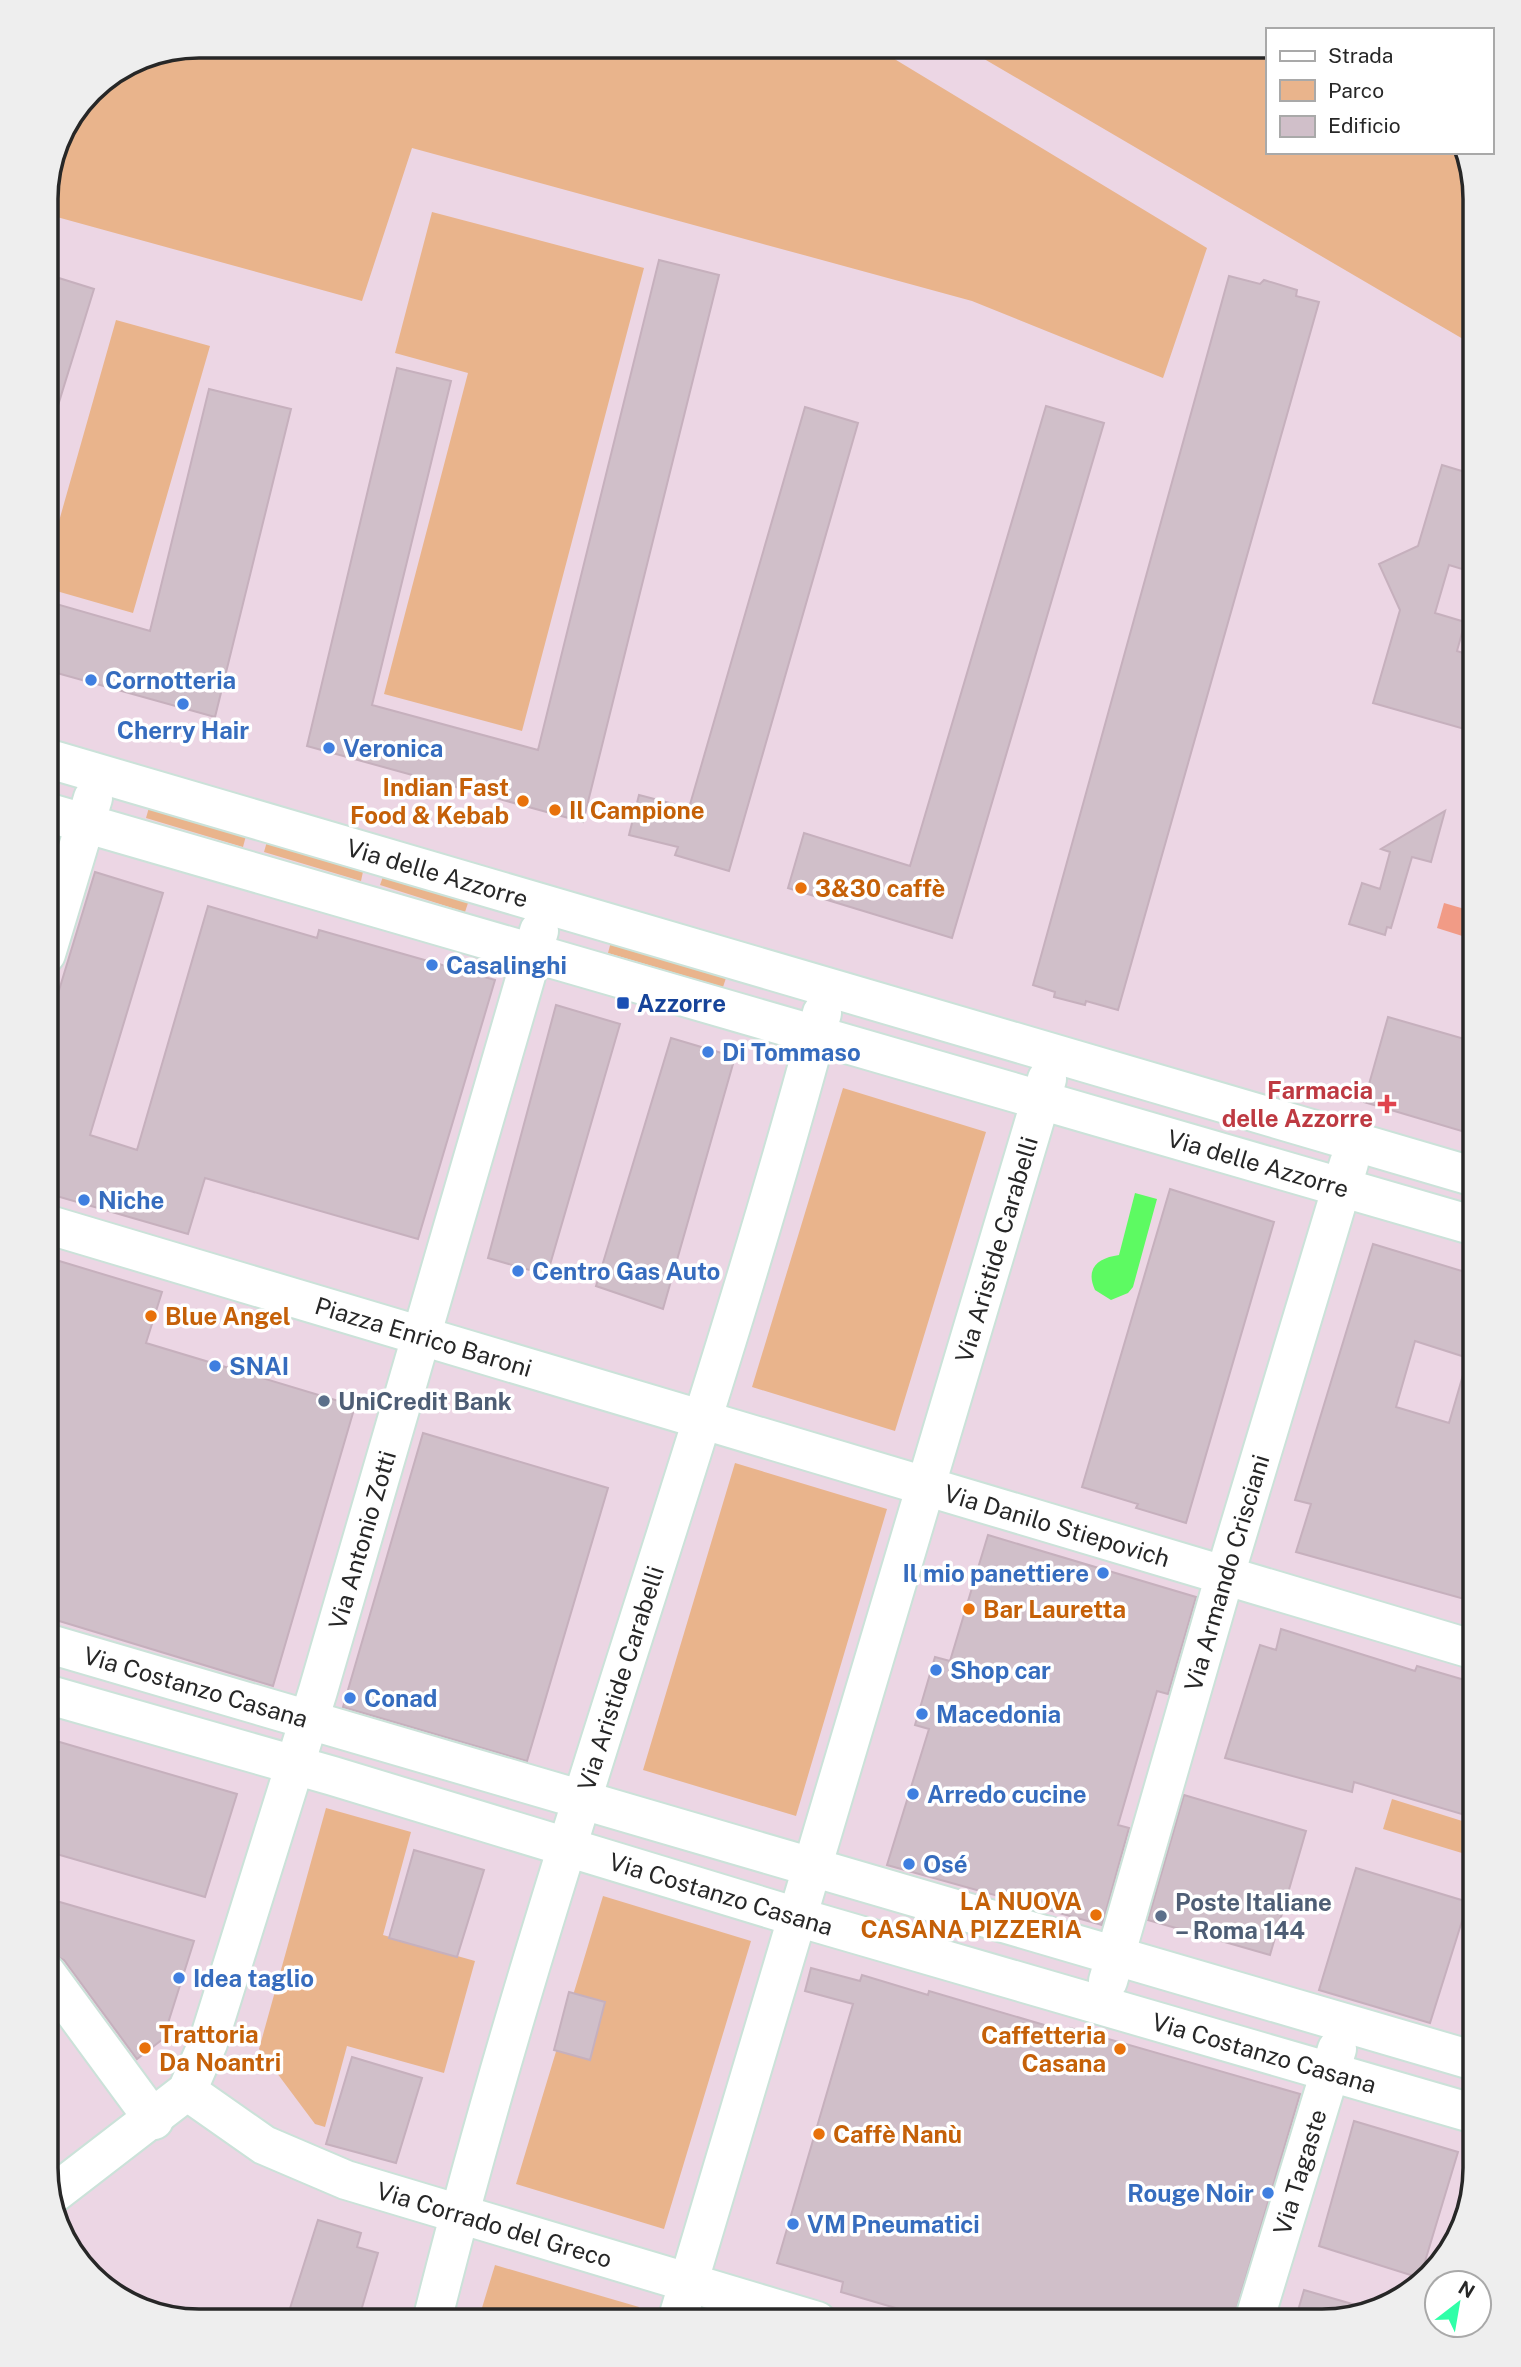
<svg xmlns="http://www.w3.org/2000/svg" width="1521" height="2367" viewBox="0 0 1521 2367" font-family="'Public Sans',sans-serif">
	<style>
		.green { fill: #e9b48c }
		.pitch { fill: #f19b86 }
		.water { fill: #5dfa62 }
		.building { fill: #d0bfc9; stroke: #c6b0bd; stroke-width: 2; fill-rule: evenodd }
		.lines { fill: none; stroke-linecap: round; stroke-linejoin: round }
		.minor-casing { stroke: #cbe2d9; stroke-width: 42 }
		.minor { stroke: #fff; stroke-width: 38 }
		.shop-dot { fill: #3f7fe0; stroke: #fff; stroke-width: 2.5 }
		.food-dot { fill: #e8710a; stroke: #fff; stroke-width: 2.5 }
		.transit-dot { fill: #1a4fb4; stroke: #fff; stroke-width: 2.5 }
		.health-dot { fill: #e0444e; stroke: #fff; stroke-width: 2.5 }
		.service-dot { fill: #5c6f8a; stroke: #fff; stroke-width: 2.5 }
		.labels { text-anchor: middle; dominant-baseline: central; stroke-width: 7; stroke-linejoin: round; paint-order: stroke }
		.shop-label { font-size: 24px; font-weight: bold; fill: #366cbe; stroke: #fff; text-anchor: start }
		.food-label { font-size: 24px; font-weight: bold; fill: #c56008; stroke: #fff; text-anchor: start }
		.street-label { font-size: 24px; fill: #272727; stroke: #fff }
		.transit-label { font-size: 24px; font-weight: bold; fill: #164399; stroke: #fff; text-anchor: start }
		.health-label { font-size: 24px; font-weight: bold; fill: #be3a42; stroke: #fff; text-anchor: end }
		.service-label { font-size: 24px; font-weight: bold; fill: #4e5e75; stroke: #fff; text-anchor: start }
		.rim { fill: none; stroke: #272727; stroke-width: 3.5 }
	</style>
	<rect width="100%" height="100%" fill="#ecd6e4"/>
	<path class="green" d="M 198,46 L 873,46 L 1207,248 L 1163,378 L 972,301 L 412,148 L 362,301 L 46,214 L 46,189 L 57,139 L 91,90 L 140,57 Z
		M 962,46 L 1267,46 L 1267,152 L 1465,152 L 1475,198 L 1475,346 Z
		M 432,212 L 644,268 L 522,731 L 384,694 L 468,373 L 395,353 Z
		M 116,320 L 210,346 L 133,613 L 46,588 L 46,567 Z
		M 150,804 L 247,832 L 243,847 L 146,818 Z
		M 268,838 L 364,867 L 361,881 L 264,852 Z
		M 385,871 L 470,897 L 465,912 L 380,885 Z
		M 612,938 L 728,972 L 723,987 L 608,953 Z
		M 843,1088 L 986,1132 L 895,1431 L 752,1387 Z
		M 735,1463 L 887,1509 L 796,1816 L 643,1770 Z
		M 1392,1799 L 1475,1825 L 1475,1857 L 1383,1829 Z
		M 326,1808 L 411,1832 L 383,1935 L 475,1961 L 444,2073 L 347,2046 L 325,2127 L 315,2124 L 259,2049 Z
		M 603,1896 L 751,1941 L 664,2229 L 516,2184 Z
		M 495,2265 L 639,2307 L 635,2321 L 478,2321 Z"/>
	<path class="pitch" d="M 1444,903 L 1475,912 L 1475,940 L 1437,928 Z"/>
	<path class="water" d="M 1135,1193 L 1157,1199 L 1133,1287 L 1128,1293 L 1111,1300 L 1095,1290 C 1085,1268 1098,1258 1119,1255 Z"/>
	<path class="building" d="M 659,260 L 719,275 L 583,822 L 307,746 L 397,368 L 451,381 L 372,705 L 538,750 Z
		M 46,274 L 94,289 L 51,428 L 46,427 Z
		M 1229,276 L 1260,284 L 1264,280 L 1297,290 L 1296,296 L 1319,302 L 1118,1010 L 1086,1001 L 1085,1005 L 1054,997 L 1055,992 L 1033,985 Z
		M 209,389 L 291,409 L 215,717 L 46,670 L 46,601 L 150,631 Z
		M 1046,406 L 1104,423 L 952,938 L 788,888 L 804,833 L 910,866 Z
		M 805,407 L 858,423 L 729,871 L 675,855 L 678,847 L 629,835 L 639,795 L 689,808 Z
		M 1442,465 L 1475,475 L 1475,573 L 1449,565 L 1435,613 L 1465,622 L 1457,651 L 1475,657 L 1475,732 L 1373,703 L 1400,610 L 1379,564 L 1418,546 Z
		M 1445,811 L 1431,862 L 1412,857 L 1391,928 L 1387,927 L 1385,935 L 1349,924 L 1362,883 L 1380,889 L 1390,852 L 1381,849 Z
		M 95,872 L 163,893 L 90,1135 L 137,1150 L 208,906 L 317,938 L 319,930 L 495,980 L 418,1239 L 205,1178 L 188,1234 L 46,1193 L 46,1033 Z
		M 556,1005 L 620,1024 L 547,1275 L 488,1258 Z
		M 1388,1017 L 1475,1042 L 1475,1135 L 1364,1102 Z
		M 671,1038 L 735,1057 L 663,1309 L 596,1286 Z
		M 1170,1189 L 1274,1222 L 1186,1523 L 1136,1508 L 1138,1504 L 1082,1487 Z
		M 1373,1244 L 1475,1275 L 1475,1602 L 1296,1552 L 1311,1504 L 1295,1500 ZM 1415,1341 L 1468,1358 L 1449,1423 L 1396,1407 Z
		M 46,1257 L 162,1292 L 146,1343 L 355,1406 L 273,1686 L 46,1617 Z
		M 423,1433 L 608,1488 L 527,1761 L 343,1707 Z
		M 988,1535 L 1196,1597 L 1168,1694 L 1157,1691 L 1118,1825 L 1129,1828 L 1102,1925 L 887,1865 L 929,1729 L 915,1725 L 935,1657 L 950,1661 Z
		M 1281,1629 L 1415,1671 L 1417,1666 L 1475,1683 L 1475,1818 L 1354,1782 L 1352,1792 L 1225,1758 L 1260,1645 L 1276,1650 Z
		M 46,1738 L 237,1794 L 205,1897 L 46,1851 Z
		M 1184,1795 L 1306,1831 L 1270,1955 L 1148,1920 Z
		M 414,1850 L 484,1870 L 457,1957 L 389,1938 Z
		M 1356,1868 L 1468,1902 L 1430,2023 L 1319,1990 Z
		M 46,1898 L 194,1941 L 163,2039 L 137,2059 L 64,1960 L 46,1951 Z
		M 811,1968 L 860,1981 L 862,1975 L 928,1995 L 929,1991 L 1068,2032 L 1070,2028 L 1300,2094 L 1233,2321 L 940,2321 L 841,2292 L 843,2282 L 777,2263 L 853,2004 L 805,1991 Z
		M 569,1992 L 605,2002 L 590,2060 L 554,2050 Z
		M 352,2057 L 422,2078 L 396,2163 L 326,2144 Z
		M 1354,2121 L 1458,2152 L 1420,2278 L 1319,2246 Z
		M 318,2220 L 361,2233 L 357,2247 L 378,2253 L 358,2321 L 286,2321 Z
		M 1304,2290 L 1373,2310 L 1323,2321 L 1295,2321 Z"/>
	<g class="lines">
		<defs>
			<g id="minor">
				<path id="s1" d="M 46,758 L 1475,1177"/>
				<path id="s2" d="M 46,812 L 1475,1226"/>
				<path d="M 46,954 L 93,798"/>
				<path id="s3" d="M 46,1224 L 1475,1650"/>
				<path id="s4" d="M 46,1643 L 1475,2061"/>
				<path id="s5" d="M 46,1694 L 333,1776 L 797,1917 L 1475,2114"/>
				<path d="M 46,1973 L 154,2120"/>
				<path id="s6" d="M 1108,1981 L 1225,1575 L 1349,1163"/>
				<path id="s7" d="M 187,2091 L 264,2145 L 346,2180 L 817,2321"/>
				<path id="s8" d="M 52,2195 L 187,2091 L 208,2043 L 318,1691 L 539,931"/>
				<path id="s9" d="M 432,2321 C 542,1879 704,1453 822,1013"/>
				<path id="s10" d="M 677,2321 L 1047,1079"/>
				<path id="s11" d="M 1254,2321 L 1337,2049"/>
			</g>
		</defs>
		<use href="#minor" class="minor-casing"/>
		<use href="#minor" class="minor"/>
	</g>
	<g class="shop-dot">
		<circle cx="91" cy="680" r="7"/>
		<circle cx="183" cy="704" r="7"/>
		<circle cx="329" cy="748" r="7"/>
		<circle cx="432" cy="965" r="7"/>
		<circle cx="708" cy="1052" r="7"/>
		<circle cx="84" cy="1200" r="7"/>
		<circle cx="518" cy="1271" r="7"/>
		<circle cx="215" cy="1366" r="7"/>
		<circle cx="1103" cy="1573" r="7"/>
		<circle cx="936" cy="1670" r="7"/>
		<circle cx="350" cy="1698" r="7"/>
		<circle cx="922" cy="1714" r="7"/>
		<circle cx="913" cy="1794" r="7"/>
		<circle cx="909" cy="1864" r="7"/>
		<circle cx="179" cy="1978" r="7"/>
		<circle cx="1268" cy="2193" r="7"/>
		<circle cx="793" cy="2224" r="7"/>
	</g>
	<g class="food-dot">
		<circle cx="523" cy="801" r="7"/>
		<circle cx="555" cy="810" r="7"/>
		<circle cx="801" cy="888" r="7"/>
		<circle cx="151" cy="1316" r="7"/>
		<circle cx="969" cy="1609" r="7"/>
		<circle cx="1096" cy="1915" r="7"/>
		<circle cx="145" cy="2048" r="7"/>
		<circle cx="1120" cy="2049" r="7"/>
		<circle cx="819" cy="2134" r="7"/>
	</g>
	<rect class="transit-dot" x="616" y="996" width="14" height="14" rx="3.5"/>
	<path class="health-dot" d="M1383.5 1093.5h7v7h7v7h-7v7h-7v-7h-7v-7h7z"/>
	<g class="service-dot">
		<circle cx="324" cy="1401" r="7"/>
		<circle cx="1161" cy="1916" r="7"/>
	</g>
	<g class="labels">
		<g class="shop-label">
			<text x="105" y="680">Cornotteria</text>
			<text x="183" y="730" text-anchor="middle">Cherry Hair</text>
			<text x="343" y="748">Veronica</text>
			<text x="446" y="965">Casalinghi</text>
			<text x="722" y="1052">Di Tommaso</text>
			<text x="98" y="1200">Niche</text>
			<text x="532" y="1271">Centro Gas Auto</text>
			<text x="229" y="1366">SNAI</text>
			<text x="1089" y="1573" text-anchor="end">Il mio panettiere</text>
			<text x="950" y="1670">Shop car</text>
			<text x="364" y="1698">Conad</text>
			<text x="936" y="1714">Macedonia</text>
			<text x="927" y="1794">Arredo cucine</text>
			<text x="923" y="1864">Osé</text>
			<text x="193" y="1978">Idea taglio</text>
			<text x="1254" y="2193" text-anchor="end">Rouge Noir</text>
			<text x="807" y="2224">VM Pneumatici</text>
		</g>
		<g class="food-label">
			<text x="509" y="787" text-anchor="end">Indian Fast<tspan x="509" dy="28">Food &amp; Kebab</tspan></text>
			<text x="569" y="810">Il Campione</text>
			<text x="815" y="888">3&amp;30 caffè</text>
			<text x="165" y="1316">Blue Angel</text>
			<text x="983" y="1609">Bar Lauretta</text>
			<text x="1082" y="1901" text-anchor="end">LA NUOVA<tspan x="1082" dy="28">CASANA PIZZERIA</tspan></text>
			<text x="159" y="2034">Trattoria<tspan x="159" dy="28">Da Noantri</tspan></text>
			<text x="1106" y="2035" text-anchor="end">Caffetteria<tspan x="1106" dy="28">Casana</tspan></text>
			<text x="833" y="2134">Caffè Nanù</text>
		</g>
		<g class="street-label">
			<text stroke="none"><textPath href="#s1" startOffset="408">Via delle Azzorre</textPath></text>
			<text stroke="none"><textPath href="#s2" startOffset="1262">Via delle Azzorre</textPath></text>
			<text stroke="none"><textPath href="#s10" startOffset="1118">Via Aristide Carabelli</textPath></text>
			<text stroke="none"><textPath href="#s3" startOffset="394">Piazza Enrico Baroni</textPath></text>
			<text stroke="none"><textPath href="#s3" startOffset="1055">Via Danilo Stiepovich</textPath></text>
			<text stroke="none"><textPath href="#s8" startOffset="749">Via Antonio Zotti</textPath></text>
			<text stroke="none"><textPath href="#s6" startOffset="425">Via Armando Crisciani</textPath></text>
			<text stroke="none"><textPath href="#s9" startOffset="670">Via Aristide Carabelli</textPath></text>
			<text stroke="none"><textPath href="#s4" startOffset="156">Via Costanzo Casana</textPath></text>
			<text stroke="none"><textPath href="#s5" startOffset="704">Via Costanzo Casana</textPath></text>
			<text stroke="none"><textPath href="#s5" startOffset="1270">Via Costanzo Casana</textPath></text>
			<text stroke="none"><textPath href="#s11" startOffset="156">Via Tagaste</textPath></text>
			<text stroke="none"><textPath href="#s7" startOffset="338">Via Corrado del Greco</textPath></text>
		</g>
		<g class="transit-label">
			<text x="637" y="1003">Azzorre</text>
		</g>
		<g class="health-label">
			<text x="1373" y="1090">Farmacia<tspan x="1373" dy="28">delle Azzorre</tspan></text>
		</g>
		<g class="service-label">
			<text x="338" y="1401">UniCredit Bank</text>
			<text x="1175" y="1902">Poste Italiane<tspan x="1175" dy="28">– Roma 144</tspan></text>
		</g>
	</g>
	<path d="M0 0H1521V2367H0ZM199 58H1322A141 141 0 0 1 1463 199V2168A141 141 0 0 1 1322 2309H199A141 141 0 0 1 58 2168V199A141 141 0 0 1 199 58Z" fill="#eee" fill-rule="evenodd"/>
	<path class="rim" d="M199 58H1322A141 141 0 0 1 1463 199V2168A141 141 0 0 1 1322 2309H199A141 141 0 0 1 58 2168V199A141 141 0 0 1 199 58Z"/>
	<rect x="1266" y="28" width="228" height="126" fill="#ffffff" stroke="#a9a9a9" stroke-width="2"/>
	<rect x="1280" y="51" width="35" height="10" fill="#ffffff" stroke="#a9a9a9" stroke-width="2"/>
	<text x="1328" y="63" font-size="21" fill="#272727">Strada</text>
	<rect x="1280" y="80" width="35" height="21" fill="#e9b48c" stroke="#a9a9a9" stroke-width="2"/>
	<text x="1328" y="98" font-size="21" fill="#272727">Parco</text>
	<rect x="1280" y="116" width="35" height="21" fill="#d0bfc9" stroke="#a9a9a9" stroke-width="2"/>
	<text x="1328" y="133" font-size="21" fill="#272727">Edificio</text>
	<g transform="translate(1458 2304) rotate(31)"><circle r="33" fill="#ffffff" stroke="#a9a9a9" stroke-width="2"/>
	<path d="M0-5L12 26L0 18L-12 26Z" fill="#30ffa8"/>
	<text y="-10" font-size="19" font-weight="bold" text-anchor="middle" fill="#272727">N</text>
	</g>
</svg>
